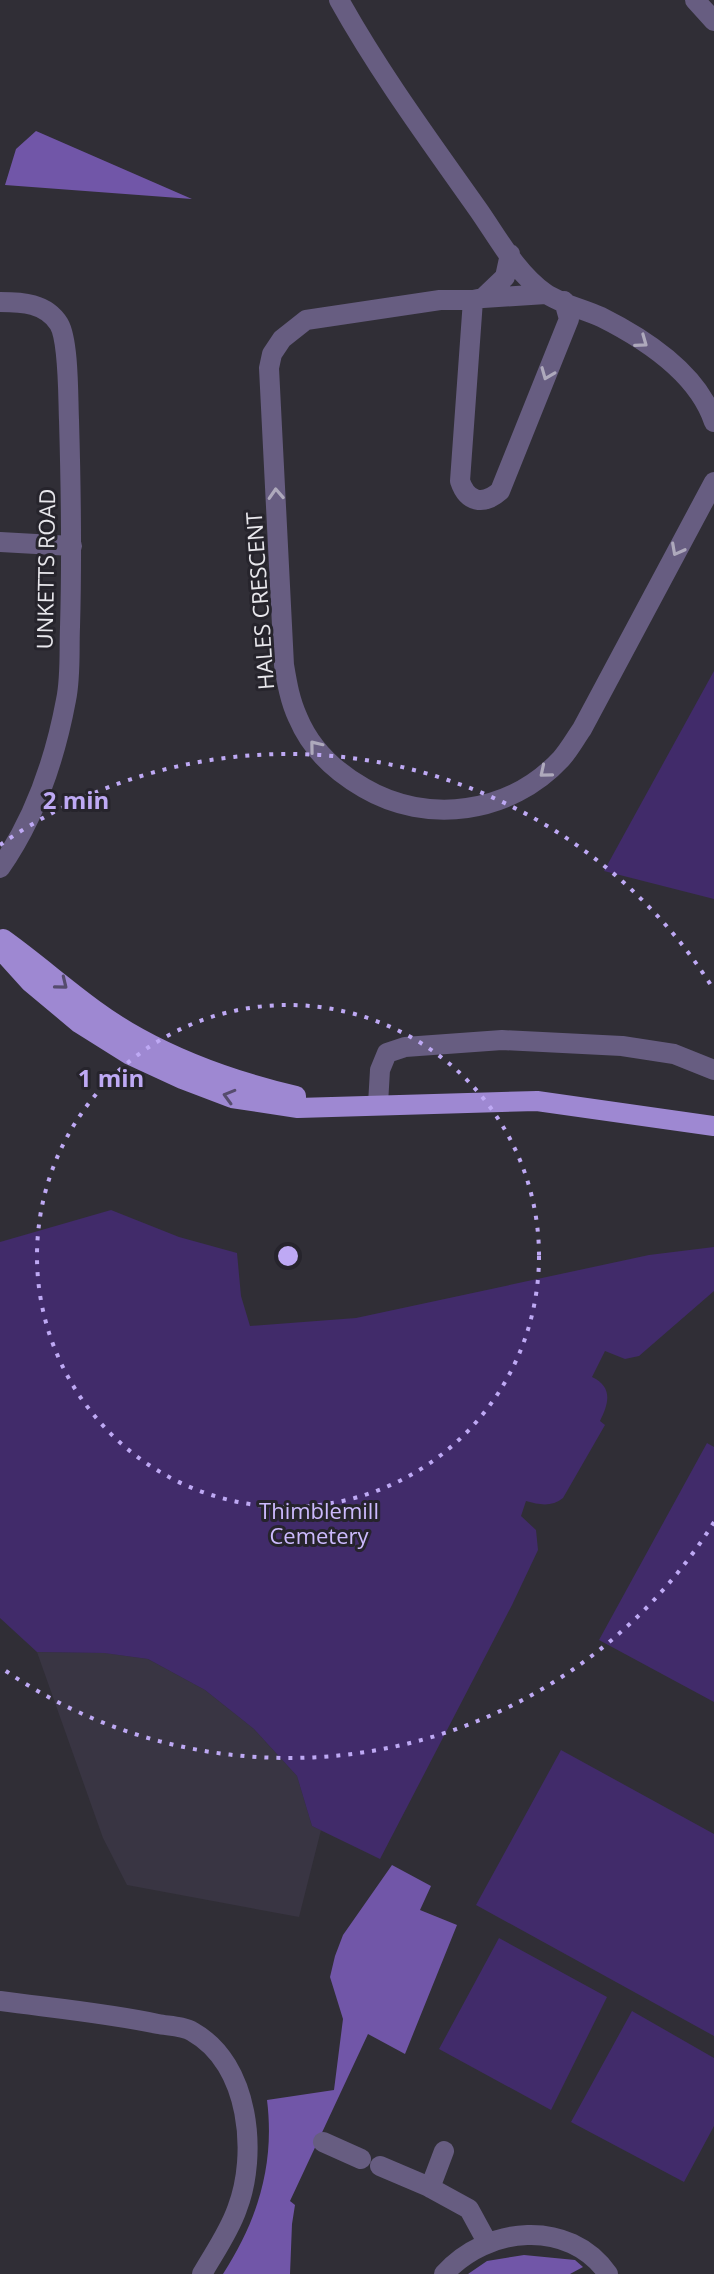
<svg xmlns="http://www.w3.org/2000/svg" width="714" height="2274" viewBox="0 0 714 2274" font-family="'Open Sans',sans-serif">
	<style>
		.built { fill: #393543 }
		.green { fill: #412b6a }
		.forest { fill: #7156a8 }
		.lines { fill: none; stroke-linecap: round; stroke-linejoin: round }
		.minor { stroke: #675d81; stroke-width: 20 }
		.major { stroke: #9e88d2; stroke-width: 20 }
		.oneway { stroke: #aea9bc }
		.oneway2 { stroke: #564c6e }
		.ring { fill: none; stroke: #bea9f4; stroke-width: 4; stroke-dasharray: 4 8 }
		.labels { text-anchor: middle; dominant-baseline: central; stroke-width: 6; stroke-linejoin: round; paint-order: stroke }
		.street-label { font-size: 22px; fill: #e8e7ec; stroke: #26242c }
		.park-label { font-size: 22px; fill: #ccbafd; stroke: #26242c }
		.centre { fill: #bea9f4; stroke: #26242c; stroke-width: 4 }
		.ring-label { font-size: 24px; text-anchor: middle; font-weight: bold; fill: #bea9f4; stroke: #26242c; stroke-width: 6; stroke-linejoin: round; paint-order: stroke }
	</style>
	<rect width="100%" height="100%" fill="#302e36"/>
	<path class="built" d="M 37,1652 L 105,1653 L 148,1659 L 205,1690 L 254,1729 L 297,1776 L 312,1826 L 321,1830 L 299,1917 L 127,1885 L 103,1838 Z"/>
	<path class="green" d="M 714,671 L 714,899 L 604,871 Z
		M 111,1210 L 179,1237 L 237,1253 L 241,1296 L 250,1326 L 356,1318 L 649,1255 L 714,1247 L 714,1291 L 639,1356 L 625,1359 L 605,1351 L 592,1377 C 613,1387 609,1403 600,1421 L 605,1425 L 563,1498 C 552,1507 540,1505 526,1501 L 521,1516 L 536,1530 L 538,1550 L 512,1605 L 380,1859 L 312,1826 L 297,1776 L 254,1729 L 205,1690 L 148,1659 L 104,1653 L 37,1652 L 0,1618 L 0,1242 Z
		M 707,1443 L 714,1447 L 714,1702 L 599,1640 Z
		M 561,1750 L 714,1834 L 714,2036 L 476,1905 Z
		M 499,1938 L 607,1997 L 551,2110 L 439,2049 Z
		M 632,2011 L 714,2058 L 714,2126 L 684,2182 L 571,2122 Z"/>
	<path class="forest" d="M 36,131 L 192,199 L 5,185 L 16,149 Z
		M 392,1865 L 431,1886 L 420,1910 L 457,1925 L 405,2054 L 368,2034 L 290,2201 L 295,2205 L 292,2224 L 290,2274 L 223,2274 C 258,2220 275,2164 267,2100 L 334,2090 L 343,2019 L 330,1977 L 335,1956 L 343,1935 Z
		M 524,2255 L 575,2260 L 583,2267 L 570,2274 L 468,2274 L 487,2261 Z"/>
	<g class="lines">
		<path class="minor" d="M 339,0 C 379,72 429,140 477,208 C 497,236 516,273 545,293 C 561,304 583,309 601,317 C 645,339 698,374 714,422
			M 695,0 L 714,21
			M 510,254 L 505,277 L 483,298 L 473,300 L 440,300 L 306,320 L 282,339 L 272,354 L 269,368 L 284,665 C 287,683 290,701 298,718 C 311,749 336,772 364,788 C 427,825 510,814 561,759 C 569,750 575,739 582,729 L 714,482
			M 483,298 L 546,294
			M 473,300 L 460,481 C 467,502 483,506 500,491 L 569,319 L 564,301
			M 0,302 C 22,302 46,303 59,324 C 69,341 68,399 69,420 C 71,489 72,558 70,627 C 69,650 71,676 66,700 C 55,759 35,818 0,868
			M 0,542 L 72,546
			M 378,1104 L 380,1070 L 387,1053 L 405,1047 L 502,1040 L 622,1046 L 674,1054 L 714,1070
			M 0,2001 C 52,2008 106,2013 158,2024 C 168,2026 184,2026 193,2032 C 250,2064 258,2155 237,2209 C 229,2232 214,2253 202,2274
			M 323,2142 L 361,2159
			M 380,2166 L 427,2186 L 469,2209 L 487,2242
			M 430,2188 L 444,2151
			M 444,2274 C 487,2226 569,2218 608,2274"/>
		<path class="major" d="M 3,939 C 48,971 90,1012 139,1038 C 188,1065 241,1083 296,1096
			M 0,949 L 30,982 L 79,1023 L 130,1055 L 182,1079 L 232,1098 L 298,1108 L 537,1101 L 714,1126"/>
	</g>
	<defs><path id="oneway-chevron" d="M-2-3.5L2.5 0L-2 3.5" fill="none" stroke-width="1.6" stroke-linecap="round" stroke-linejoin="round" transform="scale(2)"/></defs>
	<g class="oneway">
		<use href="#oneway-chevron" transform="translate(642 342) rotate(36)"/>
		<use href="#oneway-chevron" transform="translate(547 374) rotate(112)"/>
		<use href="#oneway-chevron" transform="translate(276 494) rotate(-93)"/>
		<use href="#oneway-chevron" transform="translate(677 550) rotate(118)"/>
		<use href="#oneway-chevron" transform="translate(315 746) rotate(-129)"/>
		<use href="#oneway-chevron" transform="translate(545 772) rotate(140)"/>
	</g>
	<g class="oneway2">
		<use href="#oneway-chevron" transform="translate(62 984) rotate(39)"/>
		<use href="#oneway-chevron" transform="translate(229 1096) rotate(-164)"/>
	</g>
	<g class="ring">
		<circle cx="288" cy="1256" r="251"/>
		<path d="M714 1522A502 502 0 0 1 0 1667M0 845A502 502 0 0 1 714 990"/>
	</g>
	<g class="labels">
		<g class="street-label">
			<text transform="translate(45 569) rotate(-89)">UNKETTS ROAD</text>
			<text transform="translate(259 601) rotate(-94)">HALES CRESCENT</text>
		</g>
		<g class="park-label">
			<text x="319" y="1510">Thimblemill<tspan x="319" dy="25">Cemetery</tspan></text>
		</g>
	</g>
	<circle cx="288" cy="1256" r="12" class="centre"/>
	<g class="ring-label">
		<text x="76" y="809">2 min</text>
		<text x="111" y="1087">1 min</text>
	</g>
</svg>
